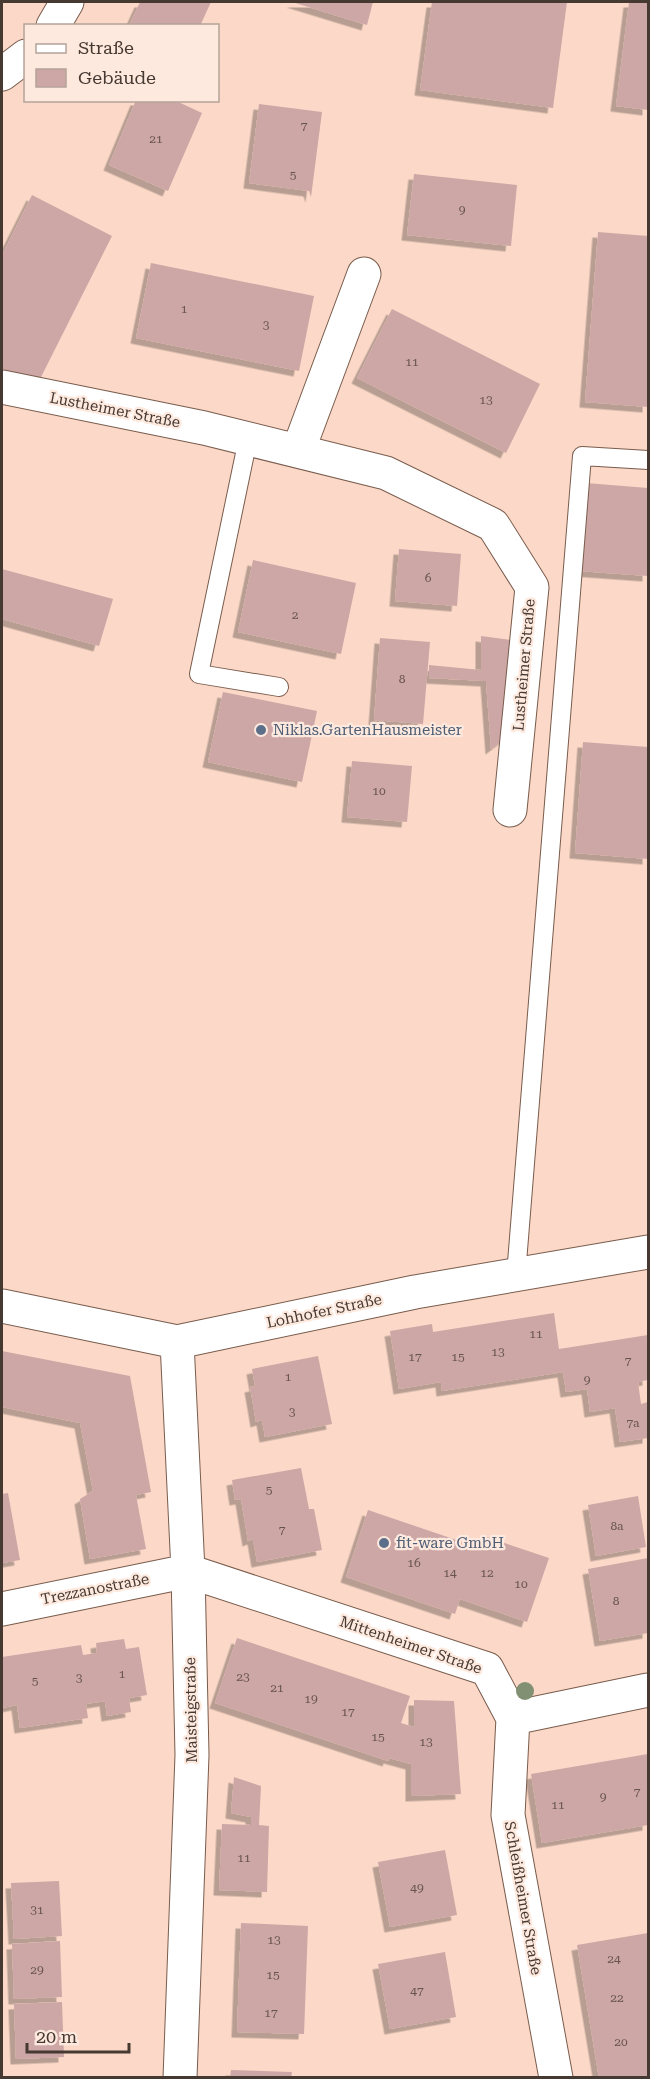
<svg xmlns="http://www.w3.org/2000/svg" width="650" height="2079" viewBox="0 0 650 2079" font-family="'Roboto Serif',serif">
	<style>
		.building { fill: #cda7a6; filter: url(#shadow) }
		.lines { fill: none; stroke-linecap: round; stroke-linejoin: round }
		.lane-casing { stroke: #795c4d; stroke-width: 20 }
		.street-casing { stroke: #795c4d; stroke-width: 35 }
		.lane { stroke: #fff; stroke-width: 18 }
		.street { stroke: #fff; stroke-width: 33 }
		.tree { fill: #819072 }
		.service-dot { fill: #5c6f8a; stroke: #fee9de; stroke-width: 2 }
		.labels { text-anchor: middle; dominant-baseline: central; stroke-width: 4.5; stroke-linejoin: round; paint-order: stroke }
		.number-label { font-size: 12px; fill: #68544f }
		.street-label { font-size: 15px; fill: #463932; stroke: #fee9de }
		.service-label { font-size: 15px; fill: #4e5e75; stroke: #fee9de; text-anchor: start }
	</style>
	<defs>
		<filter id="shadow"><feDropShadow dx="-5.5" dy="5.5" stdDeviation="0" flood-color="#0004"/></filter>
	</defs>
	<rect width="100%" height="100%" fill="#fbd8c7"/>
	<path class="building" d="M 140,2 L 211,2 L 200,26 L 129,26 Z
		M 292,2 L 373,2 L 367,25 Z
		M 432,2 L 567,2 L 553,108 L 420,90 Z
		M 629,2 L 648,2 L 648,110 L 616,106 Z
		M 136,100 L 174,100 L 202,113 L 168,191 L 109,165 Z
		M 259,104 L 322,112 L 311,197 L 309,191 L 249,183 Z
		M 414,174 L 517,185 L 511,246 L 407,235 Z
		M 32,195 L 112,236 L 36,387 L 2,370 L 2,255 Z
		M 598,232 L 648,236 L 648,407 L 585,402 Z
		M 151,263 L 314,296 L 299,371 L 136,338 Z
		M 392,309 L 540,384 L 506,453 L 357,378 Z
		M 586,483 L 648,488 L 648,576 L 579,571 Z
		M 399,549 L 461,554 L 457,606 L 395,601 Z
		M 253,560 L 356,583 L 341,654 L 238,632 Z
		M 2,569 L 113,599 L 99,646 L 2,619 Z
		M 481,636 L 511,640 L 507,737 L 491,749 L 486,681 L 429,678 L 429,665 L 481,670 Z
		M 380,638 L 430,642 L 423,724 L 374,720 Z
		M 223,692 L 317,711 L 302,782 L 208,762 Z
		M 583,742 L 648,747 L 648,859 L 575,853 Z
		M 352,761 L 412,766 L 407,822 L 347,817 Z
		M 554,1313 L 559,1349 L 648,1335 L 648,1380 L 638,1382 L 641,1404 L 648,1402 L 648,1438 L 620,1442 L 615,1408 L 590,1412 L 587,1389 L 566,1392 L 563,1372 L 442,1391 L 441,1382 L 399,1389 L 390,1331 L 432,1324 L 433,1332 Z
		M 2,1351 L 130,1376 L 151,1492 L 136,1495 L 146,1549 L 90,1559 L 80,1499 L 93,1491 L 80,1423 L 2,1407 Z
		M 318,1356 L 332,1424 L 265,1437 L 262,1420 L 256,1422 L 253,1404 L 250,1387 L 255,1386 L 252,1369 Z
		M 301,1468 L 309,1509 L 314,1509 L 322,1550 L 257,1562 L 253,1539 L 248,1541 L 241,1499 L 235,1500 L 232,1480 Z
		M 8,1493 L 20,1560 L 2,1563 L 2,1494 Z
		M 638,1496 L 646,1547 L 596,1556 L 588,1505 Z
		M 368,1510 L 477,1547 L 481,1535 L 549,1558 L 527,1622 L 460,1599 L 455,1614 L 346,1577 Z
		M 648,1558 L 648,1633 L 600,1641 L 588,1569 Z
		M 237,1638 L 410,1696 L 401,1723 L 414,1727 L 414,1700 L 454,1701 L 461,1794 L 411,1796 L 411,1764 L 389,1758 L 388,1761 L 215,1703 Z
		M 124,1639 L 126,1649 L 139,1647 L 147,1695 L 129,1698 L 131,1712 L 107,1716 L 105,1701 L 86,1704 L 88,1718 L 20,1728 L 17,1705 L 2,1708 L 2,1657 L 81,1645 L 83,1655 L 97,1653 L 96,1643 Z
		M 648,1754 L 648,1825 L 542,1843 L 531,1774 Z
		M 234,1777 L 261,1786 L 259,1825 L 269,1826 L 267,1892 L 219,1890 L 222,1824 L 251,1825 L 251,1817 L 231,1813 Z
		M 445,1850 L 457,1915 L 390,1927 L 378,1862 Z
		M 59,1881 L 62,1936 L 14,1939 L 11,1883 Z
		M 241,1923 L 308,1926 L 304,2034 L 237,2032 Z
		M 648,1933 L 648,2078 L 599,2078 L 577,1945 Z
		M 60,1941 L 62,1997 L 14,1999 L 12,1944 Z
		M 445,1952 L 456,2017 L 390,2029 L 378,1964 Z
		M 62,2002 L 64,2057 L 16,2059 L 14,2004 Z
		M 231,2070 L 292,2072 L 291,2078 L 230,2078 Z"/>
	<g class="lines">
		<defs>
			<path id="lane" d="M 248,439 L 199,674 L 279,687
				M 516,1275 L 582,456 L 648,460"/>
			<path id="street" d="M 53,26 L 67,2
				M 2,74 L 26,56
				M 2,387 L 204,428 L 386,473 L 493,525 L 532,587 L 510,810
				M 298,451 L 364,274
				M 2,1306 L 177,1342 L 415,1292 L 648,1252
				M 177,1342 L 188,1571 L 192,1755 L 180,2078
				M 2,1609 L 188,1571 L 487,1669 L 513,1718 L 648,1690
				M 513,1718 L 508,1815 L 556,2078"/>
		</defs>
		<use href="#lane" class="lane-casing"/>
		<use href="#street" class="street-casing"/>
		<use href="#lane" class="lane"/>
		<use href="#street" class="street"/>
	</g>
	<circle class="tree" cx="525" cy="1691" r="9"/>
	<g class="service-dot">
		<circle cx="261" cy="730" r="6"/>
		<circle cx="384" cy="1543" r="6"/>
	</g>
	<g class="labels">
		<g class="number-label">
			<text x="304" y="126">7</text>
			<text x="156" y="139">21</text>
			<text x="293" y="175">5</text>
			<text x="462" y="210">9</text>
			<text x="184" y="309">1</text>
			<text x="266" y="325">3</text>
			<text x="412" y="362">11</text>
			<text x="486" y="400">13</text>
			<text x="428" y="578">6</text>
			<text x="295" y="615">2</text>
			<text x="402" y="679">8</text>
			<text x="379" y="791">10</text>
			<text x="536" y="1334">11</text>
			<text x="498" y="1352">13</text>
			<text x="415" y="1357">17</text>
			<text x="458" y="1357">15</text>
			<text x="628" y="1361">7</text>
			<text x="288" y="1377">1</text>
			<text x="587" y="1380">9</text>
			<text x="292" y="1412">3</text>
			<text x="633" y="1423">7a</text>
			<text x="269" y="1490">5</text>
			<text x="617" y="1526">8a</text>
			<text x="282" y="1530">7</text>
			<text x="414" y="1563">16</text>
			<text x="450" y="1573">14</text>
			<text x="487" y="1573">12</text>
			<text x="521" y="1584">10</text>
			<text x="616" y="1601">8</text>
			<text x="122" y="1674">1</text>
			<text x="243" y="1677">23</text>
			<text x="79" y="1678">3</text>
			<text x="35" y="1681">5</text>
			<text x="277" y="1688">21</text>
			<text x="311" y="1699">19</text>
			<text x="348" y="1712">17</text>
			<text x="378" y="1737">15</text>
			<text x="426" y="1742">13</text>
			<text x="637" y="1792">7</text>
			<text x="603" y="1797">9</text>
			<text x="558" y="1805">11</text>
			<text x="244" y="1858">11</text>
			<text x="417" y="1888">49</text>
			<text x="37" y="1910">31</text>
			<text x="274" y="1940">13</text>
			<text x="614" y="1959">24</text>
			<text x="37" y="1970">29</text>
			<text x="273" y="1975">15</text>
			<text x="417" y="1991">47</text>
			<text x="617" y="1998">22</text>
			<text x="271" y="2013">17</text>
			<text x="621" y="2042">20</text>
		</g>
		<g class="street-label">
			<text transform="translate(115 410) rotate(11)">Lustheimer Straße</text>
			<text transform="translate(524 665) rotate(-85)">Lustheimer Straße</text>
			<text transform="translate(324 1311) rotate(-12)">Lohhofer Straße</text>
			<text transform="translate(95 1589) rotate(-11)">Trezzanostraße</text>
			<text transform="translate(411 1645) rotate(19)">Mittenheimer Straße</text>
			<text transform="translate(191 1710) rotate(-91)">Maisteigstraße</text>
			<text transform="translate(523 1898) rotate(80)">Schleißheimer Straße</text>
		</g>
		<g class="service-label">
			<text x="273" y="730">Niklas.GartenHausmeister</text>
			<text x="396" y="1543">fit-ware GmbH</text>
		</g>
	</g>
	<rect width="650" height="2079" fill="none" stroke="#463932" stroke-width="6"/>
	<rect x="24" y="24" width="195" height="78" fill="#fee9de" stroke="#b4a399" stroke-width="1.5"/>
	<rect x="36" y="44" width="30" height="9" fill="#ffffff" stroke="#b4a399" stroke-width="1.5"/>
	<text x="78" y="54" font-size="18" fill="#463932">Straße</text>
	<rect x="36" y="69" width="30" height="18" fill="#cda7a6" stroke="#b4a399" stroke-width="1.5"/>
	<text x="78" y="84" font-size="18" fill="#463932">Gebäude</text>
	<path d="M27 2043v9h102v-9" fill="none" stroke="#463932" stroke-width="3"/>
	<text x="36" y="2043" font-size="18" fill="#463932" stroke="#fee9de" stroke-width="4.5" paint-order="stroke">20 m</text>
</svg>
